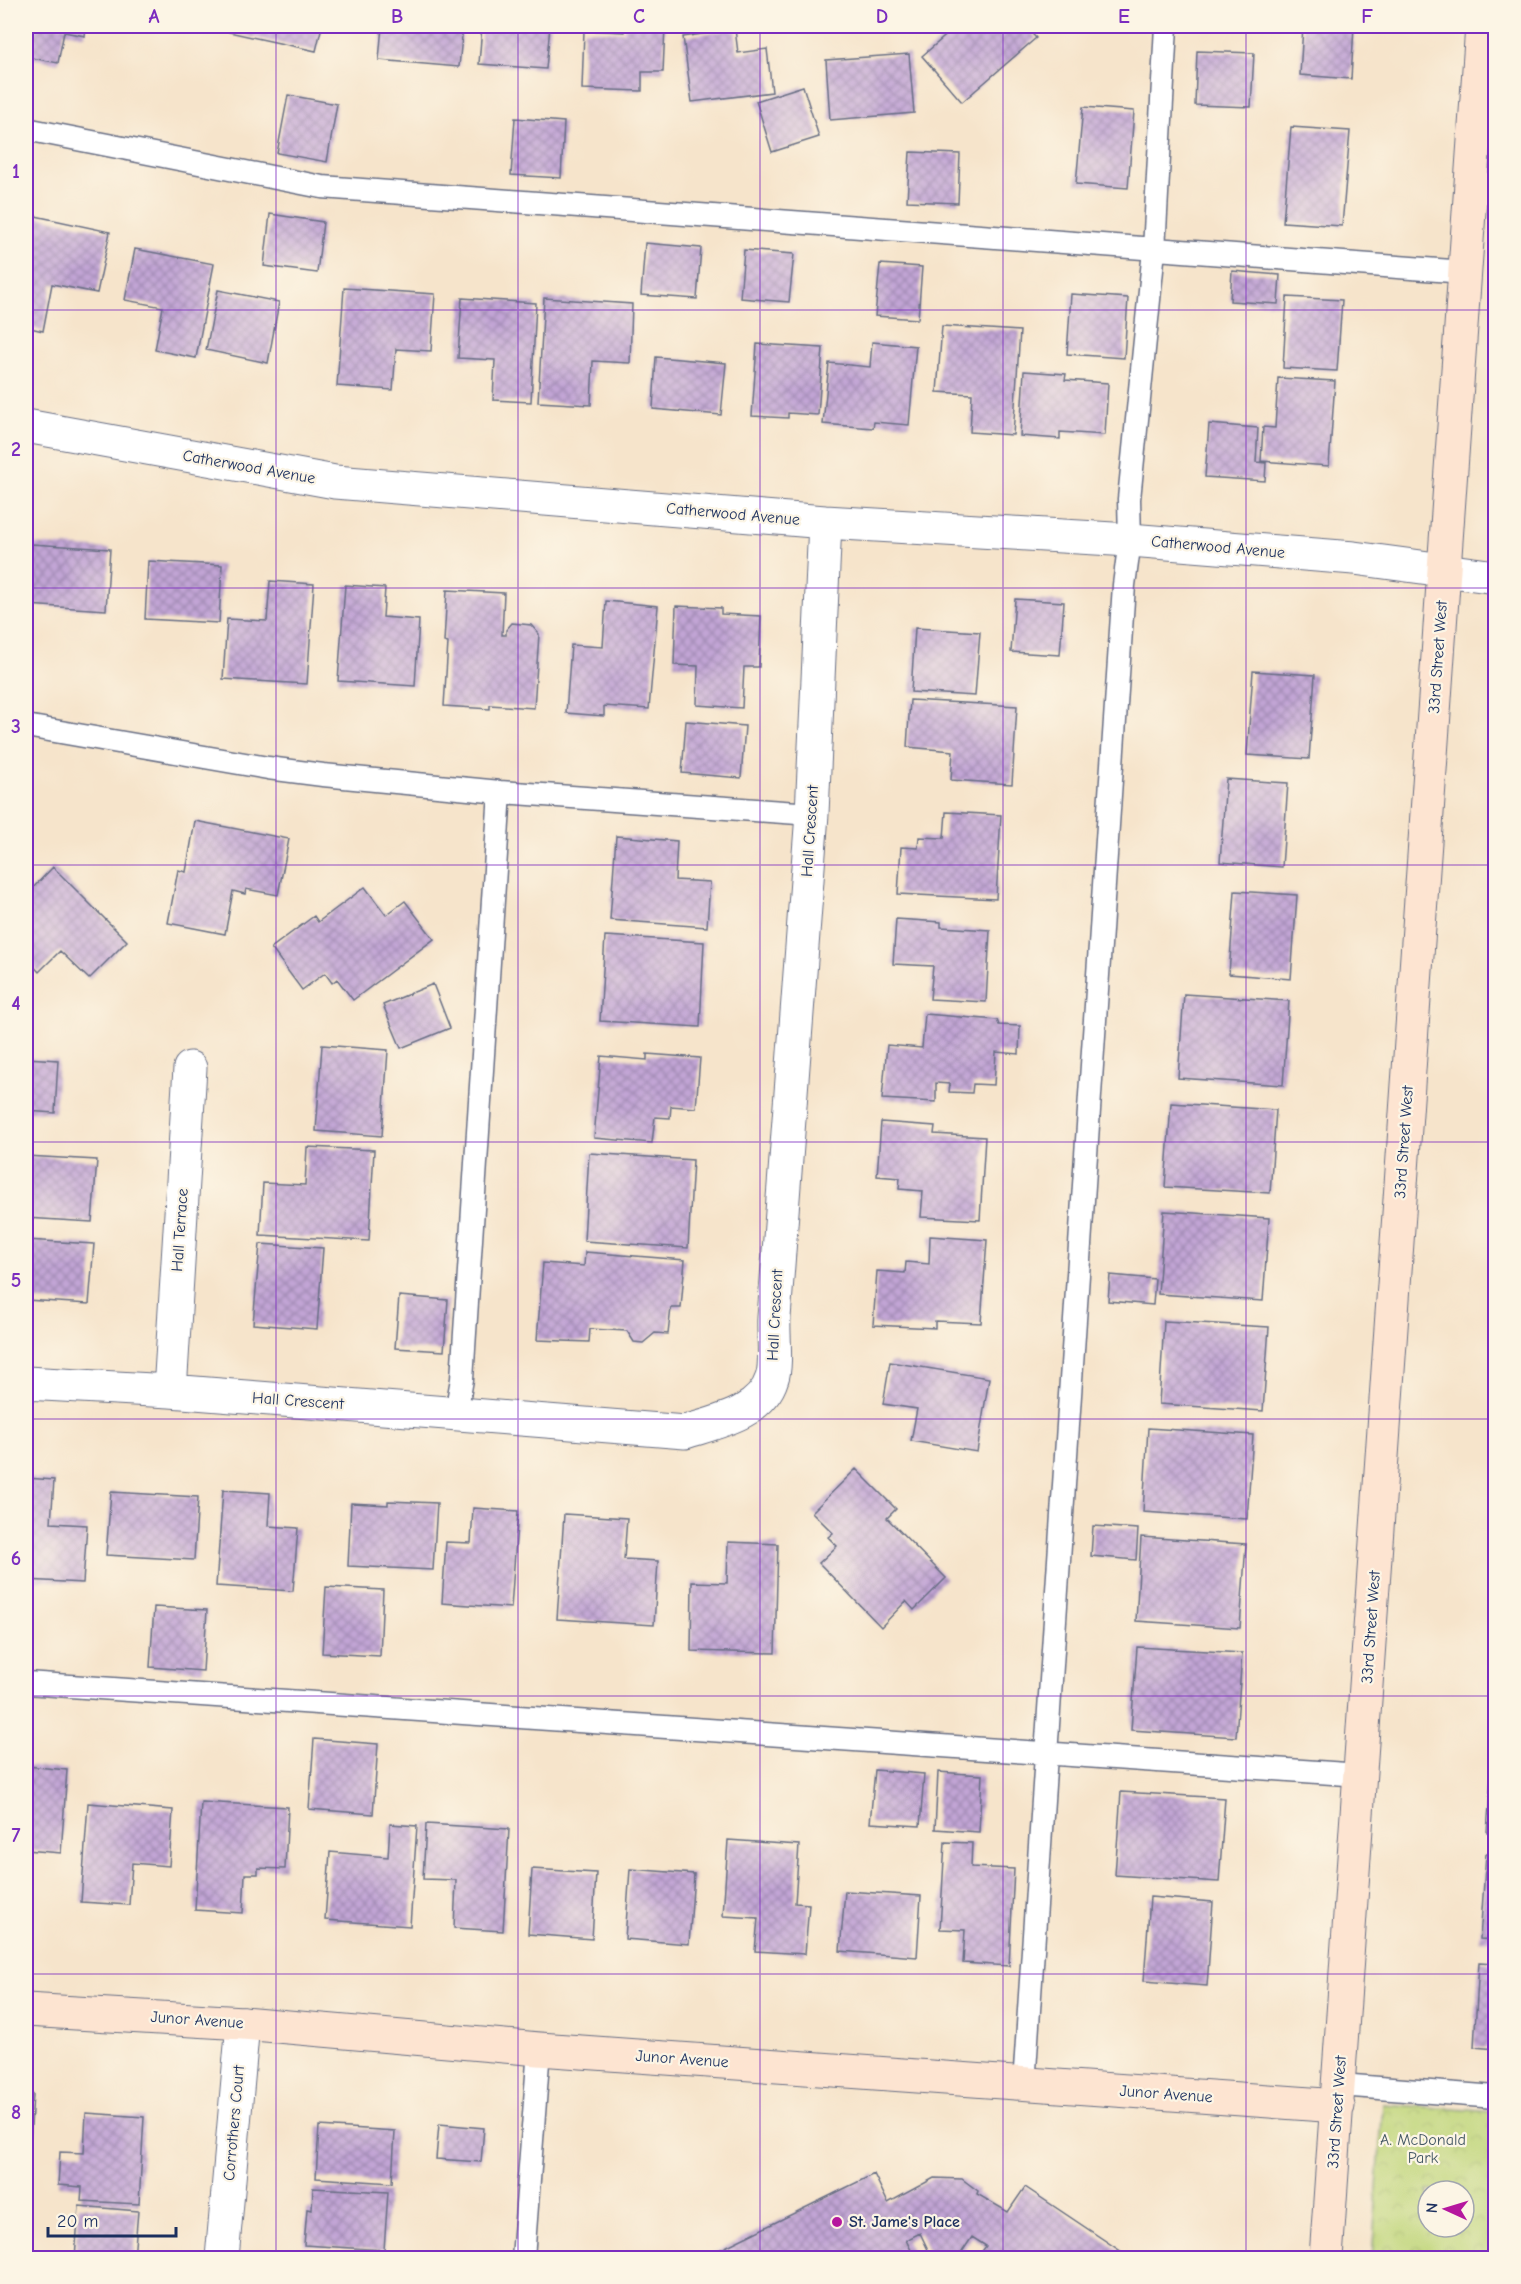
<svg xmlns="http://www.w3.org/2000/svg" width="1521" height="2284" viewBox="0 0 1521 2284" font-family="'Comic Neue',sans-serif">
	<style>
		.park { fill: url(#park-crowns); stroke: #6d826c; stroke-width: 1.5; fill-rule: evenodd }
		.building { fill: url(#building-cross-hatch) }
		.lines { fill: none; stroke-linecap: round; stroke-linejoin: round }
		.lane-casing { stroke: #686e84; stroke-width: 25 }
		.street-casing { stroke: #686e84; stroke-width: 35 }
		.secondary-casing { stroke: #686e84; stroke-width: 35 }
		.lane { stroke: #fff; stroke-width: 22 }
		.street { stroke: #fff; stroke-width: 33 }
		.secondary { stroke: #fde4d1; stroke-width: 33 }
		.grid { fill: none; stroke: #7b2cbf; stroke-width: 1.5; stroke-opacity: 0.55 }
		.poi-dot { fill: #b5179e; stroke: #fcf5e5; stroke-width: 2 }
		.labels { text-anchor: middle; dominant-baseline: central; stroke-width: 4.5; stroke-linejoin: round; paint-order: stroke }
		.street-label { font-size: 16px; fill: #1b2f5e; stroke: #fcf5e5 }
		.park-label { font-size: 16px; fill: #445865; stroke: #fcf5e5 }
		.poi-label { font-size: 16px; font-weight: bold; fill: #1b2f5e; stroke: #fcf5e5; text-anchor: start }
		.neatline { fill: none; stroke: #7b2cbf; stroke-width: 2 }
		.grid-label { font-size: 20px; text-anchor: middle; font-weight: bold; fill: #7b2cbf }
	</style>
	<defs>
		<pattern id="park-crowns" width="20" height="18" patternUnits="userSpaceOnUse" patternTransform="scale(1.5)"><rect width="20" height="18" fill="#bfd579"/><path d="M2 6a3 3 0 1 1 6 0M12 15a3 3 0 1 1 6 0" fill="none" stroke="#a4b76b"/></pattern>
		<pattern id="building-cross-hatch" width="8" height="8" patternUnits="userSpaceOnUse" patternTransform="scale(1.5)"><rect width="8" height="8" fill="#c2a5d5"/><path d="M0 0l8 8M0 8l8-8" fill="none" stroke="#9d87b0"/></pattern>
	</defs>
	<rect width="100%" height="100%" fill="#fcf5e5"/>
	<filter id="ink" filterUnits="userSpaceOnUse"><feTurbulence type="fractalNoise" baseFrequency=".0167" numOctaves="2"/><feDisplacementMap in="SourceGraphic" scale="12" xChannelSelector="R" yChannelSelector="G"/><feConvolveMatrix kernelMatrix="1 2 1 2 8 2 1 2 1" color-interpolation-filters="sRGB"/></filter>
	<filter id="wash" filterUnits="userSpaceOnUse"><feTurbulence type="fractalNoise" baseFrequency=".008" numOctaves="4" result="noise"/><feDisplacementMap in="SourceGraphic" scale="24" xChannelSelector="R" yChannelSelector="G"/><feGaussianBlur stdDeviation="1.35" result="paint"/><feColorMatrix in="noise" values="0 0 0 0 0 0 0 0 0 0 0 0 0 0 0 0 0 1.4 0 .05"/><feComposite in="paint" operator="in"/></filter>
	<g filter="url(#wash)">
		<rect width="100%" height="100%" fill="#f6e4cb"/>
		<path class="park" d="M 1383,2104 L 1495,2112 L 1495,2258 L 1372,2258 ZM 1428,2191 L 1464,2191 L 1464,2227 L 1428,2227 Z"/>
		<g id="blocks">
			<path class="building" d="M 28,26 L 86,26 L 85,36 L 64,32 L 58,63 L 26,57 Z
				M 231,26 L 322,26 L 316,51 L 229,32 Z
				M 382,26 L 463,26 L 459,67 L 379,60 Z
				M 482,26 L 550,26 L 546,69 L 479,64 Z
				M 625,26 L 665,26 L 663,72 L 642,72 L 642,91 L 582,89 L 584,30 L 624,32 Z
				M 957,26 L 1025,26 L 1036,38 L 962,102 L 922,56 Z
				M 1303,26 L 1354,26 L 1351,79 L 1300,75 Z
				M 735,29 L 738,53 L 767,49 L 772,92 L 692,102 L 683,37 Z
				M 1197,51 L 1254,53 L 1251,107 L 1195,105 Z
				M 909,54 L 914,113 L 830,120 L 826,60 Z
				M 803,86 L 819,137 L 772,152 L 756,101 Z
				M 288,95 L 337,104 L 327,162 L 277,153 Z
				M 1083,107 L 1134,111 L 1128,188 L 1076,184 Z
				M 515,118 L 564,122 L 561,178 L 511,175 Z
				M 1291,127 L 1350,131 L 1342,226 L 1283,222 Z
				M 910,152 L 960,154 L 958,203 L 907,201 Z
				M 26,214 L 110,232 L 97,293 L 52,284 L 43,331 L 26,327 Z
				M 270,214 L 323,222 L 317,273 L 264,266 Z
				M 645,243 L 701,248 L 697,299 L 641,295 Z
				M 135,249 L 214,264 L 196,358 L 155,350 L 163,307 L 125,300 Z
				M 744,250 L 794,254 L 789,302 L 740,298 Z
				M 880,264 L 922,267 L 918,319 L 875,316 Z
				M 1232,271 L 1280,275 L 1278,304 L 1230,301 Z
				M 344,288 L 435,294 L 431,351 L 396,349 L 393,390 L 337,386 Z
				M 218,290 L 279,302 L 268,363 L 206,350 Z
				M 1071,294 L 1128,298 L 1124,358 L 1067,354 Z
				M 1287,297 L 1342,300 L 1337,371 L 1283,368 Z
				M 462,298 L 536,303 L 531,402 L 493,400 L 495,360 L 458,358 Z
				M 544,298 L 632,304 L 630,363 L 593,361 L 591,405 L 538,402 Z
				M 942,326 L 1020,331 L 1013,435 L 970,432 L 972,394 L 937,392 Z
				M 872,342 L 916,346 L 909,425 L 874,422 L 873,428 L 823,424 L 829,363 L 870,367 Z
				M 757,344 L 823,348 L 818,415 L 788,413 L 788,418 L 752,416 Z
				M 656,357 L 726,363 L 721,415 L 653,409 Z
				M 1024,371 L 1066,374 L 1065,380 L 1108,383 L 1105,435 L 1060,432 L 1060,439 L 1020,436 Z
				M 1278,378 L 1335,381 L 1329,466 L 1261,461 L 1263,427 L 1275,428 Z
				M 1209,424 L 1258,428 L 1256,462 L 1266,463 L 1265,481 L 1205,477 Z
				M 31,544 L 110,549 L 106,610 L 27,605 Z
				M 148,561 L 222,565 L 219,623 L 145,619 Z
				M 270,581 L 314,584 L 307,684 L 223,679 L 227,619 L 267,621 Z
				M 345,585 L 385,588 L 383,617 L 419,620 L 415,686 L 338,681 Z
				M 447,590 L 504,593 L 502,635 L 506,635 L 506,630 L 512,623 L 531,625 L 539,634 L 534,708 L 490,705 L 490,709 L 444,706 L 448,643 L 444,642 Z
				M 1015,599 L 1064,602 L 1060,655 L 1011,652 Z
				M 606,601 L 658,606 L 649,709 L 604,706 L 604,716 L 566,713 L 571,645 L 603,647 Z
				M 676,606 L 721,608 L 721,614 L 761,616 L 759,667 L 744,667 L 742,708 L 697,705 L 698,666 L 674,665 Z
				M 915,628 L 980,632 L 975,696 L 911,692 Z
				M 1253,671 L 1315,675 L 1309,759 L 1247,755 Z
				M 910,700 L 1017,706 L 1012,784 L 951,780 L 953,751 L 907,747 Z
				M 686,721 L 745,726 L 741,778 L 682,773 Z
				M 1226,779 L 1288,783 L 1282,867 L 1220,862 Z
				M 946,812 L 1001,815 L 996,899 L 898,894 L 901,847 L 918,848 L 919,837 L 944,838 Z
				M 195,821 L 289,839 L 278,895 L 246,889 L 245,894 L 233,891 L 225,934 L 168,923 L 178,870 L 186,872 Z
				M 616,836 L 677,841 L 675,880 L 710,882 L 707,927 L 610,920 Z
				M 53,867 L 127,941 L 89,979 L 60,951 L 39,972 L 26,958 L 26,895 Z
				M 365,887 L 386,915 L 405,901 L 434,939 L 353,1000 L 337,979 L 332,983 L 325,973 L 302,990 L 271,948 L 314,916 L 318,922 Z
				M 1235,891 L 1297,895 L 1291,979 L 1229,974 Z
				M 896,919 L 941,922 L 941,927 L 990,930 L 986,1002 L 930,999 L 933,966 L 893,964 Z
				M 605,936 L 704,942 L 700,1027 L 600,1021 Z
				M 433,984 L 450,1028 L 401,1048 L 383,1005 Z
				M 1184,994 L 1289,1001 L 1283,1085 L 1178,1078 Z
				M 925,1014 L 997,1020 L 999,1025 L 1020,1026 L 1019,1054 L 996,1052 L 994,1085 L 973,1084 L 972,1093 L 949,1092 L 950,1084 L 936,1083 L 936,1102 L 882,1099 L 887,1045 L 922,1048 Z
				M 322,1045 L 388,1050 L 382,1136 L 316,1131 Z
				M 647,1054 L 700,1058 L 696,1108 L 671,1106 L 670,1118 L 655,1117 L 652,1143 L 594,1138 L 601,1056 L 647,1060 Z
				M 26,1058 L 58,1060 L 55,1113 L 26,1111 Z
				M 1171,1103 L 1276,1110 L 1270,1193 L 1165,1187 Z
				M 881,1122 L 935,1126 L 934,1134 L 985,1137 L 980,1220 L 921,1217 L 923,1191 L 899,1189 L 900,1178 L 877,1176 Z
				M 307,1147 L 374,1150 L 369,1241 L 260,1235 L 263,1183 L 305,1185 Z
				M 589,1153 L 693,1160 L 688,1248 L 584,1241 Z
				M 26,1156 L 97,1160 L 92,1222 L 26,1218 Z
				M 1164,1211 L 1269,1218 L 1263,1301 L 1158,1294 Z
				M 930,1236 L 987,1240 L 981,1323 L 935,1321 L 935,1328 L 873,1325 L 877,1271 L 905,1273 L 906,1262 L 929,1264 Z
				M 26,1240 L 94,1244 L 89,1304 L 26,1300 Z
				M 260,1244 L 323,1248 L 317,1329 L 253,1324 Z
				M 585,1252 L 685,1260 L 681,1308 L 671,1308 L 668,1334 L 655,1333 L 643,1343 L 634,1342 L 627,1331 L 590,1329 L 589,1342 L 537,1340 L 543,1263 L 584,1266 Z
				M 1110,1275 L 1155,1279 L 1153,1305 L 1108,1301 Z
				M 399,1296 L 448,1300 L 444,1351 L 395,1348 Z
				M 1164,1321 L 1269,1327 L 1263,1411 L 1159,1404 Z
				M 890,1362 L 989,1378 L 977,1452 L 911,1441 L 917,1409 L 883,1404 Z
				M 1148,1428 L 1253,1435 L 1247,1519 L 1143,1512 Z
				M 856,1469 L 896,1509 L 887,1518 L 946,1578 L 914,1610 L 906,1601 L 881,1627 L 819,1563 L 837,1546 L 828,1537 L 833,1533 L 812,1512 Z
				M 26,1478 L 54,1480 L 51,1523 L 87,1525 L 83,1583 L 26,1580 Z
				M 223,1490 L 270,1493 L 268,1526 L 298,1528 L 293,1591 L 216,1586 Z
				M 111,1492 L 198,1497 L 194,1560 L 106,1555 Z
				M 388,1501 L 437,1503 L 433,1570 L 348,1566 L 351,1503 L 388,1505 Z
				M 473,1508 L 518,1511 L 511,1608 L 442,1603 L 446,1542 L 471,1543 Z
				M 564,1514 L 627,1518 L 624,1559 L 658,1561 L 654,1625 L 557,1619 Z
				M 1093,1526 L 1138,1529 L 1136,1560 L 1091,1556 Z
				M 1141,1537 L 1246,1544 L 1240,1628 L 1136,1621 Z
				M 728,1542 L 778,1544 L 775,1653 L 691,1651 L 692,1582 L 727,1583 Z
				M 326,1587 L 383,1590 L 380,1656 L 322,1653 Z
				M 154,1607 L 207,1610 L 203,1671 L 150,1667 Z
				M 1137,1647 L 1242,1653 L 1236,1737 L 1131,1730 Z
				M 314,1739 L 378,1744 L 373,1814 L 309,1809 Z
				M 1493,1748 L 1496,1748 L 1496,1833 L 1487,1833 Z
				M 26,1766 L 67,1770 L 61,1853 L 26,1850 Z
				M 875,1770 L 924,1774 L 920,1826 L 870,1823 Z
				M 938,1772 L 982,1775 L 979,1832 L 935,1829 Z
				M 1121,1792 L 1225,1798 L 1219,1882 L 1115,1875 Z
				M 201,1802 L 288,1807 L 285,1869 L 258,1868 L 258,1874 L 245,1874 L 243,1913 L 195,1910 Z
				M 88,1803 L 173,1810 L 169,1866 L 132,1863 L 129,1905 L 81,1902 Z
				M 390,1824 L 417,1826 L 410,1926 L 325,1920 L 330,1852 L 388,1857 Z
				M 426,1824 L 509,1829 L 503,1931 L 454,1928 L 456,1880 L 423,1879 Z
				M 728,1840 L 799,1845 L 795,1903 L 809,1904 L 805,1954 L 755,1951 L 758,1918 L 723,1916 Z
				M 945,1842 L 972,1843 L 971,1867 L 1014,1869 L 1009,1966 L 963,1963 L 965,1930 L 940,1929 Z
				M 1486,1854 L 1496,1854 L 1496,1940 L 1480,1939 Z
				M 532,1869 L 596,1873 L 592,1939 L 528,1934 Z
				M 630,1869 L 694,1874 L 689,1944 L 625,1939 Z
				M 845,1891 L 921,1896 L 917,1957 L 840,1951 Z
				M 1150,1897 L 1213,1902 L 1207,1986 L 1144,1981 Z
				M 1479,1962 L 1496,1963 L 1496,2049 L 1474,2047 Z
				M 26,2093 L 33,2094 L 30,2143 L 26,2143 Z
				M 86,2113 L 144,2117 L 139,2204 L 81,2201 L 82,2187 L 58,2185 L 60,2152 L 84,2153 Z
				M 439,2124 L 484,2128 L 481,2162 L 436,2159 Z
				M 319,2126 L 395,2131 L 392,2183 L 316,2178 Z
				M 874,2174 L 888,2203 L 934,2178 L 962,2179 L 978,2191 L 977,2194 L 1008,2212 L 1025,2187 L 1131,2258 L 977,2258 L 986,2246 L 972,2237 L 958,2258 L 932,2258 L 920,2233 L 906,2240 L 915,2258 L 703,2258 Z
				M 313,2188 L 388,2192 L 384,2250 L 304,2245 L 307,2209 L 312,2210 Z
				M 79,2206 L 138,2211 L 134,2258 L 75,2258 Z
				M 308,2251 L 381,2255 L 381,2258 L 308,2258 Z"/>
		</g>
	</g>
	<g filter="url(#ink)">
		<use href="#blocks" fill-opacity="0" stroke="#686e84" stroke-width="1.5"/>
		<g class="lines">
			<defs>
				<path id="lane" d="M 26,129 L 322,187 L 1465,272
					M 26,726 L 268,768 L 323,775 L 500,792 L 812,814
					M 456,1413 L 462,1379 L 500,792
					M 26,1683 L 1361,1775
					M 1024,2085 L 1124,585 L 1130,540 L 1129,499 L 1154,250 L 1166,26
					M 1340,2085 L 1496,2097
					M 523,2258 L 539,2049"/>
				<path id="street" d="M 26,426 L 335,482 L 825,522 L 1130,540 L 1354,558 L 1496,577
					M 26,1383 L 170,1391 L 685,1432 C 716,1422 761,1414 772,1378 C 777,1364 773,1334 774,1318 L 812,814 L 825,522
					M 170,1391 L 190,1068
					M 222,2258 L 243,2023"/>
				<path id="secondary" d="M 26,2010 L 243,2023 L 539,2049 L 1338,2106
					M 1326,2258 L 1482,26"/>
			</defs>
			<use href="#lane" class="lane-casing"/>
			<use href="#street" class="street-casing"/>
			<use href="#secondary" class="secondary-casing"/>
			<use href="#lane" class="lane"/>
			<use href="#street" class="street"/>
			<use href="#secondary" class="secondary"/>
		</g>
	</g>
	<path class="grid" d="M 276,26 L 276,2258M 518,26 L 518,2258M 760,26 L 760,2258M 1003,26 L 1003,2258M 1246,26 L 1246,2258M 26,310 L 1496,310M 26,588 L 1496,588M 26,865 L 1496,865M 26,1142 L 1496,1142M 26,1419 L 1496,1419M 26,1696 L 1496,1696M 26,1974 L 1496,1974"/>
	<circle class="poi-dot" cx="837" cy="2222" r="6"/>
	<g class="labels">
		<g class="street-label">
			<text transform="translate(249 467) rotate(10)">Catherwood Avenue</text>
			<text transform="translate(733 514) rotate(5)">Catherwood Avenue</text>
			<text transform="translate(1218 547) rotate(5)">Catherwood Avenue</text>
			<text transform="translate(1438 657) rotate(-86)">33rd Street West</text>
			<text transform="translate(810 831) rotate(-86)">Hall Crescent</text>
			<text transform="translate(1404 1142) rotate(-86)">33rd Street West</text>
			<text transform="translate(180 1230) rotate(-86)">Hall Terrace</text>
			<text transform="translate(775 1315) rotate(-87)">Hall Crescent</text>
			<text transform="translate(298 1401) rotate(4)">Hall Crescent</text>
			<text transform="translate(1371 1627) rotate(-86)">33rd Street West</text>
			<text transform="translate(197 2020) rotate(4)">Junor Avenue</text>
			<text transform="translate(682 2059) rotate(4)">Junor Avenue</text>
			<text transform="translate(1166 2094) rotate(4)">Junor Avenue</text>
			<text transform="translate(1337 2112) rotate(-86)">33rd Street West</text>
			<text transform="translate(234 2123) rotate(-85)">Corrothers Court</text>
		</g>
		<g class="park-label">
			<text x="1423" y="2140">A. McDonald<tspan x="1423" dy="18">Park</tspan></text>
		</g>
		<g class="poi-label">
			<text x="849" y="2222">St. Jame's Place</text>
		</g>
	</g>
	<rect width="1521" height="2284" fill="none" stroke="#fcf5e5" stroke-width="66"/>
	<g transform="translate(1446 2209) rotate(274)"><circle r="28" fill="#fcf5e5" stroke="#a2a6af" stroke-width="1.5"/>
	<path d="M0-4.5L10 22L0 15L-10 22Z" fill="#b5179e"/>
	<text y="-9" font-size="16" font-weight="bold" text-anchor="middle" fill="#1b2f5e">N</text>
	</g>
	<path d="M48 2227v9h128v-9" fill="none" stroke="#1b2f5e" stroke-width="3"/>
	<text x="57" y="2227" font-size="18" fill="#1b2f5e" stroke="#fcf5e5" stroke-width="4.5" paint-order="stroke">20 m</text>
	<rect x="33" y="33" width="1455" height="2218" class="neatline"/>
	<g class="grid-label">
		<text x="154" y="23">A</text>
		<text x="397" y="23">B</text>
		<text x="639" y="23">C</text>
		<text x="882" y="23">D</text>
		<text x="1124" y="23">E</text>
		<text x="1367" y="23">F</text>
		<text x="16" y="178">1</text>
		<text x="16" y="456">2</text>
		<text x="16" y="733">3</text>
		<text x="16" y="1010">4</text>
		<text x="16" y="1287">5</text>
		<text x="16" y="1565">6</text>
		<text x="16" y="1842">7</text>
		<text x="16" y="2119">8</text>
	</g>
</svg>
